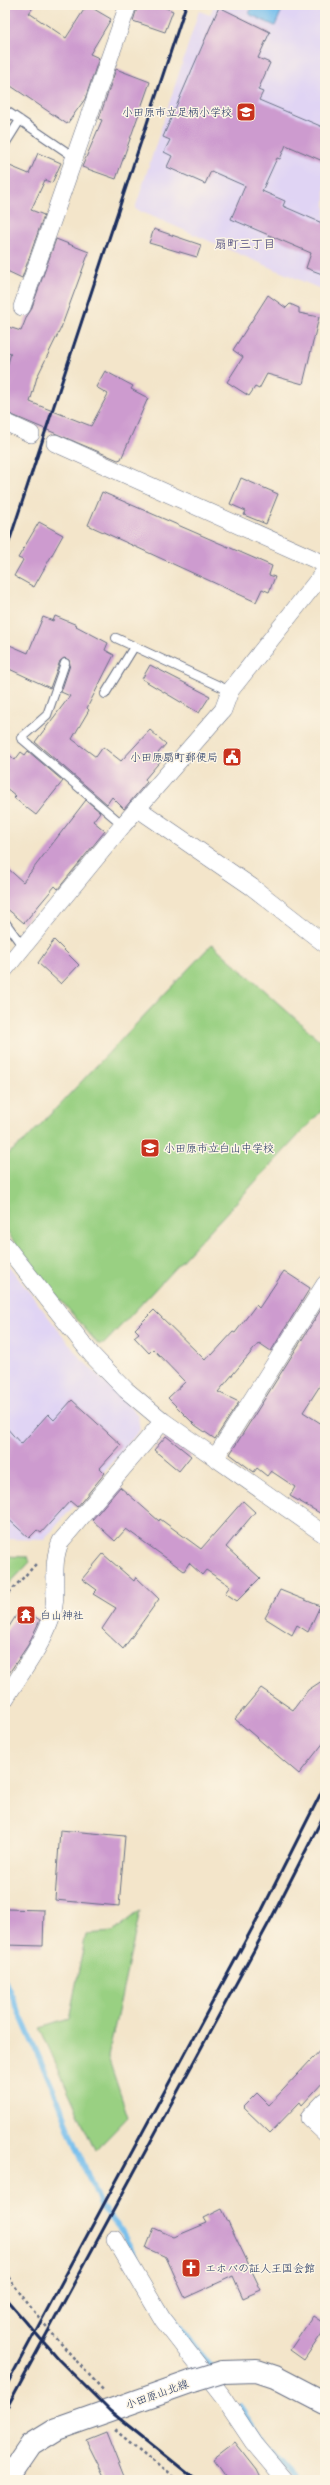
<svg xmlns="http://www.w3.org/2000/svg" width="330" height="2485" viewBox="0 0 330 2485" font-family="'Patrick Hand','Klee One',sans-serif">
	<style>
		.built { fill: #e0d4f4 }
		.green { fill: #99d082; stroke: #5a8070 }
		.water { fill: #74beed; stroke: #4876a6 }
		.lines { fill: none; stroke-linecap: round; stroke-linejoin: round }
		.stream { stroke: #74beed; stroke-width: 5.5 }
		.building { fill: #cd9bcf }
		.lane-casing { stroke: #676f84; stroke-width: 10 }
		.street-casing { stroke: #676f84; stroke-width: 18 }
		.primary-casing { stroke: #676f84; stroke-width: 24 }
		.path { stroke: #676f84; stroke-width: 2.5; stroke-dasharray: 3 3; stroke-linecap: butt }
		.lane { stroke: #fff; stroke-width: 8 }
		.street { stroke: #fff; stroke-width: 17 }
		.primary { stroke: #fff; stroke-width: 22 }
		.rail { stroke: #1b2f5e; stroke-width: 3 }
		.primary-bridge-casing { stroke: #676f84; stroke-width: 24; stroke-linecap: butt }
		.primary-bridge { stroke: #fff; stroke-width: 22 }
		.labels { text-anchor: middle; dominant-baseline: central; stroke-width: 3; stroke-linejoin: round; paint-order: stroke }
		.poi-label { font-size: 11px; fill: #1b2f5e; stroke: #fcf5e5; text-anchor: start }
		.street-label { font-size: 11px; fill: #1b2f5e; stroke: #fcf5e5 }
		.neighbourhood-label { font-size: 12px; font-weight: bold; fill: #595586; stroke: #fcf5e5 }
	</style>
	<rect width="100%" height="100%" fill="#fcf5e5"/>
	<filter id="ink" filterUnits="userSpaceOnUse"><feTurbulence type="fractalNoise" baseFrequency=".025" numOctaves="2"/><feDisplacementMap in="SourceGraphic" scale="8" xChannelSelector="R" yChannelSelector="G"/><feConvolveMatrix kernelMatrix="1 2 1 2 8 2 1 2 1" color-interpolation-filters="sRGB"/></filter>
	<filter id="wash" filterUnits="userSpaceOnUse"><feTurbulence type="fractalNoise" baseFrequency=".012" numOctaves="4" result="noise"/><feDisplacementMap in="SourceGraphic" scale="16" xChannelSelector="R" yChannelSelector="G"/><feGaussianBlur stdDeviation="0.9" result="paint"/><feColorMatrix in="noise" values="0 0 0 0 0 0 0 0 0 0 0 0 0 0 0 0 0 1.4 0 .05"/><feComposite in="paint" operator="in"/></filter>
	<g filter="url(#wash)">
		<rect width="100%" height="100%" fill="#f3e5ca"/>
		<path class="built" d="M 214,5 L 325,5 L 325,291 L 135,209 L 199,11 L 210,15 Z
			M 5,1261 L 81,1359 L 138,1415 L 140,1430 L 44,1540 L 5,1539 Z"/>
		<path class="green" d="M 212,944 L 325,1045 L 325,1107 L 104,1344 L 98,1344 L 29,1263 L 5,1229 L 5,1156 L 25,1141 Z
			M 5,1556 L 28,1557 L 30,1562 L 5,1588 Z
			M 140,1911 L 108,2057 L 128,2117 L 95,2151 L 40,2028 L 69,2019 L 86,1934 L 113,1932 Z"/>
		<path class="water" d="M 253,5 L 284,5 L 275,26 L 249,14 Z"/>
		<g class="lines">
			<path class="stream" d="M 5,1981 L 55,2093 L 100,2205 L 121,2230 L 172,2317 L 213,2369
				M 240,2407 L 260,2437 L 299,2480"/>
		</g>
		<g id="blocks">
			<path class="building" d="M 5,5 L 35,5 L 29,13 L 66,38 L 87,5 L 111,19 L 90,54 L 99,58 L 85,99 L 67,124 L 5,82 Z
				M 138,5 L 159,5 L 173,11 L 165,32 L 133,21 Z
				M 219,7 L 270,32 L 258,58 L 270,63 L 258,90 L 263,92 L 259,100 L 325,128 L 325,162 L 286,145 L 280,159 L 277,158 L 262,191 L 285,201 L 283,206 L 322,223 L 325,221 L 325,275 L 306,268 L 311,253 L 231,219 L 245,186 L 211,171 L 205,184 L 167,167 L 172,156 L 164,152 L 170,140 L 163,137 Z
				M 116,69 L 150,82 L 116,179 L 82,167 L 102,120 L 99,119 Z
				M 38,153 L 61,163 L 52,183 L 45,180 L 31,210 L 44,215 L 22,278 L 5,270 L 5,164 L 29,174 Z
				M 154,229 L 201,245 L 197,257 L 149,243 Z
				M 56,239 L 89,252 L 61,328 L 37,377 L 30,402 L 91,426 L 108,394 L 96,387 L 105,371 L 133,386 L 131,389 L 148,398 L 121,459 L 118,460 L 5,412 L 5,374 L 11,353 L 5,351 L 5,326 L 21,331 L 27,316 L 31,310 Z
				M 268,295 L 286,308 L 290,304 L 299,308 L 299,313 L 319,317 L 303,384 L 267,374 L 259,389 L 255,387 L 249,396 L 227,382 L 243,357 L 233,350 Z
				M 241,478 L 278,494 L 266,524 L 244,515 L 246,511 L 230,504 Z
				M 102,492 L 272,566 L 269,575 L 275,577 L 269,592 L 262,589 L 256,602 L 88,525 Z
				M 39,522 L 63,535 L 34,587 L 14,576 L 23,560 L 18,558 Z
				M 55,616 L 77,625 L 76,626 L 108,643 L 105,650 L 114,655 L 87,708 L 89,710 L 72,739 L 96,757 L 103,747 L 121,761 L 150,730 L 166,744 L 158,753 L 163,758 L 145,779 L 147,782 L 124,809 L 112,797 L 107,804 L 35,742 L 70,696 L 61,692 L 70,665 L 69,660 L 64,658 L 60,661 L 50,688 L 5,667 L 5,643 L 28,653 L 43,617 L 53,621 Z
				M 150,665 L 210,696 L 199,713 L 142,679 Z
				M 5,751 L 15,760 L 21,752 L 25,755 L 28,751 L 63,781 L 36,815 L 14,798 L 16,796 L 5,787 Z
				M 86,800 L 100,812 L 93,821 L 105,831 L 58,889 L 55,886 L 24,923 L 5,907 L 5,866 L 23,882 Z
				M 54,940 L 79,965 L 61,984 L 38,963 Z
				M 284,1271 L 310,1288 L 271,1351 L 259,1343 L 218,1392 L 239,1402 L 215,1439 L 195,1425 L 168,1398 L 185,1382 L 153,1349 L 149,1353 L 134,1337 L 139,1333 L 135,1329 L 154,1310 L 205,1360 L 210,1354 L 212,1355 L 233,1332 L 235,1333 L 256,1305 L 259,1308 Z
				M 325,1303 L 325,1378 L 303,1412 L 325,1426 L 325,1516 L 290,1496 L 295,1487 L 271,1471 L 267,1476 L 257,1468 L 254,1472 L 230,1454 Z
				M 72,1400 L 121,1445 L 100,1468 L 105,1473 L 77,1507 L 70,1501 L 41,1533 L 37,1530 L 29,1538 L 5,1516 L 5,1426 L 21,1444 L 48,1414 L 54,1420 Z
				M 166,1436 L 191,1456 L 179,1471 L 154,1450 Z
				M 120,1487 L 159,1521 L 160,1519 L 201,1549 L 243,1501 L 255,1512 L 226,1547 L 260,1578 L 237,1601 L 225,1593 L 230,1586 L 206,1570 L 202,1575 L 189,1563 L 184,1571 L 126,1529 L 115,1541 L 92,1520 Z
				M 103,1554 L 134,1581 L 136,1577 L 159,1599 L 123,1649 L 102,1629 L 116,1608 L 93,1594 L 97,1590 L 82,1579 Z
				M 280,1590 L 320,1606 L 308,1632 L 297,1625 L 292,1635 L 265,1618 Z
				M 21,1608 L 40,1620 L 28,1645 L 5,1679 L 5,1633 Z
				M 325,1679 L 325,1741 L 299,1774 L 235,1719 L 261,1688 L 293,1710 L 308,1690 Z
				M 60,1830 L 125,1836 L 119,1906 L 55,1900 Z
				M 5,1909 L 44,1910 L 43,1946 L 5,1945 Z
				M 325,2045 L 325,2080 L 302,2105 L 300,2102 L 270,2133 L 243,2107 L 257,2093 L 269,2105 Z
				M 222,2209 L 261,2290 L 243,2298 L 233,2276 L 185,2298 L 166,2257 L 146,2248 L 154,2228 L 174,2237 L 207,2223 L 204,2218 Z
				M 313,2316 L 325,2324 L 325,2329 L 304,2360 L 290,2350 Z
				M 106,2432 L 125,2480 L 106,2480 L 86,2440 Z
				M 235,2442 L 257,2470 L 262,2480 L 228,2480 L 213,2459 Z"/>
		</g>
	</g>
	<g filter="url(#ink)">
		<use href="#blocks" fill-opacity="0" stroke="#676f84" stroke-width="1"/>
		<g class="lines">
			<defs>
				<path id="lane" d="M 5,110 L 74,157
					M 5,144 L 20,120
					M 116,638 L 230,691
					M 65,663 L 47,715 L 21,738 L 123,825
					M 105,694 L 134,647
					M 5,922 L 23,947"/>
				<path id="street" d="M 22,307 L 128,5
					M 5,422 L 31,434
					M 55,443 L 325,564
					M 137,808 L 252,887 L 325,944
					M 5,969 L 123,825 L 223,710 L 230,691 L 325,571
					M 5,1245 L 92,1355 L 126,1390 L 163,1421 L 325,1535
					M 215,1458 L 325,1284
					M 5,1699 C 21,1673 41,1647 51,1619 C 60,1594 49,1565 61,1541 L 163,1421
					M 325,2101 L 309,2118 L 325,2133
					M 115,2239 L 163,2320 L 223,2397 L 253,2442 L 285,2480"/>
				<path id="primary" d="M 222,2372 L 257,2371 L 275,2377 L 325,2403
					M 7,2480 L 31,2445 L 57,2429 L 193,2381"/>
			</defs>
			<use href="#lane" class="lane-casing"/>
			<use href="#street" class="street-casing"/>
			<use href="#primary" class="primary-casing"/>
			<path class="path" d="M 5,1597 L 37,1563
				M 5,2272 C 34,2315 69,2353 104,2391
				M 115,2430 L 176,2480"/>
			<use href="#lane" class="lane"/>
			<use href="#street" class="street"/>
			<use href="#primary" class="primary"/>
			<path class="rail" d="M 5,554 L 186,5
				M 5,2298 L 59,2360 L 110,2411 L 196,2480
				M 5,2388 L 262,1910 L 325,1785
				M 5,2411 L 272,1917 L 325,1813"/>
			<defs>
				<path id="primary-bridge" d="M 193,2381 L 222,2372"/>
			</defs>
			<use href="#primary-bridge" class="primary-bridge-casing"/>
			<use href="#primary-bridge" class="primary-bridge"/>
		</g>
	</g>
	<defs>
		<symbol id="school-square" viewBox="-11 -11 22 22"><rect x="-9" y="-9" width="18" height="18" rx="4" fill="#c8321e" stroke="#fcf5e5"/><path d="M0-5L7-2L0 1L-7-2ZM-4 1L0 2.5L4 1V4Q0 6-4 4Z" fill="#fff"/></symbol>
		<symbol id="civic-square" viewBox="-11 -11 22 22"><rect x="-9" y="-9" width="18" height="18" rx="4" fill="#c8321e" stroke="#fcf5e5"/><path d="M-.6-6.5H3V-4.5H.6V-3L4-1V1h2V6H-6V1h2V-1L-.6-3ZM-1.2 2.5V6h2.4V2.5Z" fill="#fff"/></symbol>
		<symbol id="temple-square" viewBox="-11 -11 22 22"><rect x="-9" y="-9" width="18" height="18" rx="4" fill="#c8321e" stroke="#fcf5e5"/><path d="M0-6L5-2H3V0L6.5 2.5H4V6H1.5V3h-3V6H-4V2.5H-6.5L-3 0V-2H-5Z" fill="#fff"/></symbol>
		<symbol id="church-square" viewBox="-11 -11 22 22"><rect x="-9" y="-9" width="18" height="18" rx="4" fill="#c8321e" stroke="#fcf5e5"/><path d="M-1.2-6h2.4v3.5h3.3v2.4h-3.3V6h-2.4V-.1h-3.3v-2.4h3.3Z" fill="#fff"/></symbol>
	</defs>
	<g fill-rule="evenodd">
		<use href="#school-square" x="235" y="101" width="22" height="22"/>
		<use href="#civic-square" x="221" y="746" width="22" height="22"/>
		<use href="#school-square" x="139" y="1137" width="22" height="22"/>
		<use href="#temple-square" x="15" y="1604" width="22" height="22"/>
		<use href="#church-square" x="180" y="2257" width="22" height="22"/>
	</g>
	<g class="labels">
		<g class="poi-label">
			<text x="232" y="112" text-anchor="end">小田原市立足柄小学校</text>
			<text x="218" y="757" text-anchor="end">小田原扇町郵便局</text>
			<text x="164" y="1148">小田原市立白山中学校</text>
			<text x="40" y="1615">白山神社</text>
			<text x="205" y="2268">エホバの証人王国会館</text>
		</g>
		<g class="street-label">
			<text transform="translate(157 2394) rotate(-20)">小田原山北線</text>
		</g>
		<g class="neighbourhood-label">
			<text x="245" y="243">扇町三丁目</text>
		</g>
	</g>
	<rect width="330" height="2485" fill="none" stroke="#fcf5e5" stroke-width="20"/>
</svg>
